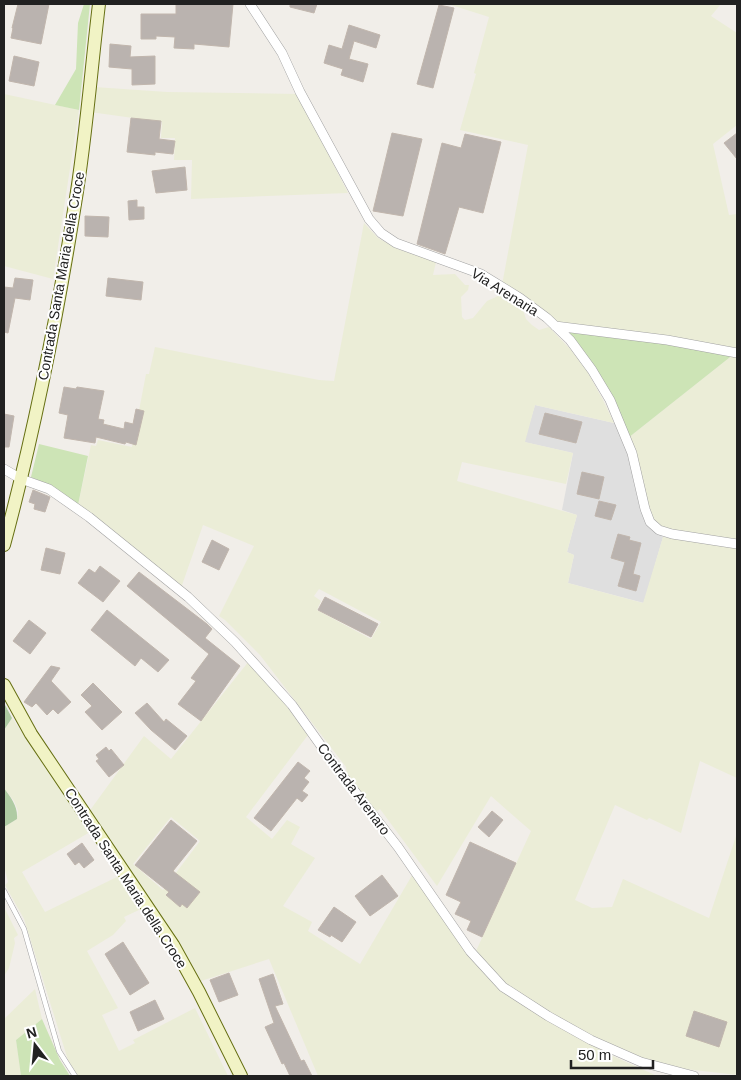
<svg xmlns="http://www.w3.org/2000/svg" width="741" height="1080" viewBox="0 0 741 1080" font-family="Helvetica,sans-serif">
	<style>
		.residential { fill: #dfdfdf }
		.farmland { fill: #ebedd7; fill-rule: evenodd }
		.grass { fill: #cde4b6 }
		.forest { fill: #afcba3 }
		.building { fill: #bab3af; stroke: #c1b6ad }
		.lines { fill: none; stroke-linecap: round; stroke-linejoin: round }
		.lane-casing { stroke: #a2a2a2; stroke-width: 5.5 }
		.street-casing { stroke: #a2a2a2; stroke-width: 10 }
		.secondary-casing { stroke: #666f12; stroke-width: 14 }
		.lane { stroke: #fff; stroke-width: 4.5 }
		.street { stroke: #fff; stroke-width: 9 }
		.secondary { stroke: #f1f3c5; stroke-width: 12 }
		.labels { text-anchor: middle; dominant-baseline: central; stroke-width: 4; stroke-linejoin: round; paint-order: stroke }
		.street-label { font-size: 14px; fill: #212121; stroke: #fff }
	</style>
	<rect width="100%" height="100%" fill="#f1eee9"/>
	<path class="residential" d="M 535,405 L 618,424 L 656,531 L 663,537 L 644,603 L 568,583 L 574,555 L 567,552 L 577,515 L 562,510 L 573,453 L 524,442 Z"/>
	<path class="farmland" d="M 448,4 L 721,4 L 711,16 L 737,33 L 737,125 L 713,144 L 729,215 L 737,214 L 737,352 L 555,324 L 502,285 L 528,145 L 460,130 L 476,74 L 474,73 L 489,17 Z
		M 94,87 L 167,92 L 298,94 L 348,193 L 191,199 L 192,160 L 174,160 L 175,138 L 161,138 L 162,122 L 90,112 Z
		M 4,94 L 79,110 L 53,279 L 4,266 Z
		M 364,223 L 378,238 L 398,249 L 436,262 L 433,275 L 455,274 L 465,285 L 469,285 L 468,290 L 461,297 L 462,317 L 465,320 L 473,318 L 487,301 L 498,296 L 507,294 L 521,304 L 526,319 L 532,325 L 539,330 L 549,327 L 571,350 L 587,371 L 603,400 L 614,423 L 535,405 L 525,442 L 573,453 L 566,484 L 462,462 L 457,481 L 577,515 L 567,552 L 574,555 L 568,583 L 643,603 L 663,537 L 737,548 L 737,778 L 700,761 L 681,833 L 649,818 L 647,820 L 615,805 L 575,900 L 592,908 L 612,907 L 623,879 L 709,918 L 737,833 L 737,1075 L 660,1066 L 565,1024 L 509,986 L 491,969 L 476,951 L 531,831 L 491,796 L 437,886 L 380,809 L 376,812 L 347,775 L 346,767 L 260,655 L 225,620 L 219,616 L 254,546 L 203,525 L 181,588 L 78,505 L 91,445 L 96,446 L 98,440 L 132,447 L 146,374 L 149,374 L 155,347 L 319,380 L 334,381 ZM 319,589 L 381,622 L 371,639 L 317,610 L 321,601 L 314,596 Z
		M 734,354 L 737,355 L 737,542 L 659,528 L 652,521 L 628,438 Z
		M 249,661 L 271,685 L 308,735 L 246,817 L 272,839 L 287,820 L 300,827 L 291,844 L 315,858 L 283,906 L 312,922 L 308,931 L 360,964 L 414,872 L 469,955 L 566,1031 L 613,1056 L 655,1075 L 655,1076 L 318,1076 L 269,959 L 198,982 L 88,813 L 144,736 L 171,759 ZM 171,817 L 200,841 L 163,890 L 133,864 Z
		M 12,718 L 90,832 L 22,872 L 45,912 L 119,876 L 141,909 L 124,917 L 126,921 L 113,935 L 87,951 L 118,1008 L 102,1015 L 119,1051 L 135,1043 L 133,1040 L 195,1008 L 228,1076 L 78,1076 L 68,1060 L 24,919 L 5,885 L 8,882 L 4,866 L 4,827 L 17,819 L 18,811 L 14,801 L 4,788 L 4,730 Z
		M 4,907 L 18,935 L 14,938 L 15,943 L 9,968 L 4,976 Z
		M 35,989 L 42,1019 L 16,1040 L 21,1076 L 4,1076 L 4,1019 Z"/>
	<path class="grass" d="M 84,4 L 90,4 L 79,110 L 55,105 L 76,69 L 78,23 Z
		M 563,330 L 653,340 L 734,354 L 628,438 Z
		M 39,444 L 88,456 L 78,505 L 51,487 L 31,477 Z
		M 42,1019 L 60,1060 L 70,1076 L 21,1076 L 16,1040 Z"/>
	<path class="forest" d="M 4,703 L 12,718 L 4,730 Z
		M 4,788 C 11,798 18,806 17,819 L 4,827 Z"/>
	<path class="building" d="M 18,4 L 49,4 L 41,44 L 11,38 L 13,28 L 12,28 Z
		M 176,4 L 233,4 L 229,47 L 194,44 L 194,49 L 174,48 L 175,37 L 156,36 L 156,39 L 141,39 L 141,14 L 176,14 Z
		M 290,4 L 317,4 L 314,13 L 290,7 Z
		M 439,5 L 454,8 L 433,88 L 417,84 Z
		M 349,25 L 380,35 L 376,48 L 354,41 L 349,59 L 368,64 L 363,82 L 341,75 L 343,69 L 324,63 L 329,45 L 342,49 Z
		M 110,44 L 131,46 L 130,57 L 155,56 L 155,84 L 132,85 L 132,69 L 109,67 Z
		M 14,56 L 39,62 L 34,86 L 9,81 Z
		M 131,118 L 161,121 L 159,139 L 175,141 L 173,154 L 155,152 L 155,155 L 127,152 Z
		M 392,133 L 422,139 L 403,216 L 373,211 Z
		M 737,133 L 737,159 L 724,143 Z
		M 465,134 L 501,142 L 483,213 L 459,207 L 445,254 L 417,244 L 442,143 L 461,148 Z
		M 185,167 L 187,190 L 156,193 L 152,171 Z
		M 137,200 L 137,207 L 144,207 L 144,219 L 129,220 L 128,201 Z
		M 85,216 L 109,217 L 108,237 L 85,236 Z
		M 15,278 L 33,280 L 30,300 L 15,298 L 8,333 L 4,332 L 4,287 L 13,288 Z
		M 108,278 L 143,282 L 141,300 L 106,296 Z
		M 64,387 L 76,389 L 77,387 L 104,391 L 98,419 L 104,420 L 103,424 L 124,429 L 125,422 L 133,424 L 136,409 L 144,411 L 136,445 L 126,442 L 125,444 L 96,437 L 95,443 L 64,438 L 68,415 L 59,413 Z
		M 545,413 L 582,422 L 576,443 L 539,434 Z
		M 4,414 L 14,416 L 9,447 L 4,447 Z
		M 582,472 L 604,477 L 599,499 L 577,494 Z
		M 33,490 L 50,497 L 45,512 L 34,509 L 35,504 L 29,502 Z
		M 599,501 L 616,505 L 611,520 L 595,516 Z
		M 618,534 L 630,537 L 629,540 L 641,543 L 633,574 L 640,576 L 636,591 L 618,586 L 625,562 L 611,558 Z
		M 212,540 L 229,549 L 219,570 L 202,562 Z
		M 46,548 L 65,553 L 60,574 L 41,570 Z
		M 100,566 L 120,581 L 103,602 L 78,583 L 89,569 L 95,573 Z
		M 139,572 L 207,624 L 212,629 L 205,638 L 240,666 L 201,721 L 178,704 L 196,681 L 191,678 L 209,654 L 127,586 Z
		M 325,597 L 378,624 L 371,637 L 318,610 Z
		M 107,610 L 169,660 L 158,672 L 141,658 L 135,666 L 91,630 Z
		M 29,620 L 46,633 L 30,654 L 13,641 Z
		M 51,666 L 60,668 L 51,681 L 71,702 L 58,714 L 53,709 L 47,715 L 36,703 L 32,707 L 24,702 Z
		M 93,683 L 122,712 L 102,730 L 85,712 L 92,706 L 81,695 Z
		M 147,703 L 164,722 L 166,719 L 187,736 L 175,750 L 151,730 L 135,713 Z
		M 106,747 L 109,751 L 111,749 L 124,765 L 109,777 L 96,761 L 99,759 L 96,755 Z
		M 298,762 L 310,771 L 304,778 L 309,782 L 302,791 L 308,795 L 302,802 L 297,798 L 271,831 L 254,818 Z
		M 492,811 L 503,820 L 489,837 L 478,827 Z
		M 171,820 L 197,841 L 173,871 L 200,892 L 187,908 L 182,904 L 180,907 L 166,895 L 169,892 L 135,865 Z
		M 470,842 L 516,863 L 482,937 L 467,930 L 471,921 L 455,914 L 461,902 L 446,895 Z
		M 82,843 L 94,860 L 84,868 L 79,862 L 75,865 L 67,854 Z
		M 382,875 L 398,896 L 370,916 L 355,896 Z
		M 334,907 L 356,922 L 342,942 L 331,935 L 330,937 L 318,930 Z
		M 123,942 L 149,983 L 130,995 L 105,954 Z
		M 229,973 L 238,995 L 219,1002 L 210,980 Z
		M 273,974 L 283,1004 L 275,1006 L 301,1061 L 304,1060 L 312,1076 L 290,1076 L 284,1063 L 282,1064 L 265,1027 L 274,1023 L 259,979 Z
		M 155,1000 L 164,1019 L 138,1031 L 130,1012 Z
		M 694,1011 L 727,1022 L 719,1047 L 686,1036 Z"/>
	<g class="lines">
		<defs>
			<path id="lane" d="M 4,891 L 24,929 L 59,1051 L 75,1076"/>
			<path id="street" d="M 250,4 L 282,53 L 300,92 L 369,219 L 381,233 L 396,243 L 481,274 L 520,298 L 547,318 L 570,340 L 592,370 L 610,400 L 632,453 L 645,509 L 650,522 L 659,530 L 672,534 L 737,544
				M 555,326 L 667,340 L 737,353
				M 4,469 L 21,479 L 49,489 L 89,517 L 188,597 L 235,642 L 292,705 L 339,771 L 398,847 L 470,951 L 503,987 L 548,1016 L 591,1040 L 641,1062 L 694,1076"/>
			<path id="secondary" d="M 4,545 C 34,433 57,318 75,204 C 86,138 91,70 99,4
				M 4,685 L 31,734 L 173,945 L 199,992 L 241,1076"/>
		</defs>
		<use href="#lane" class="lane-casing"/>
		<use href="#street" class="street-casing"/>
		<use href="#secondary" class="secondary-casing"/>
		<use href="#lane" class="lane"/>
		<use href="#street" class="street"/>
		<use href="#secondary" class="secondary"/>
	</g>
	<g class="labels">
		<g class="street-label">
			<text transform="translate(61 276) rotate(-80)">Contrada Santa Maria della Croce</text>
			<text transform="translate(505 292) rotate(32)">Via Arenaria</text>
			<text transform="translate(354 789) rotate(53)">Contrada Arenaro</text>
			<text transform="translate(126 878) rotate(57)">Contrada Santa Maria della Croce</text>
		</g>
	</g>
	<rect width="741" height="1080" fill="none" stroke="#212121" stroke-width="10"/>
	<g transform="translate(35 1045) rotate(344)" stroke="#ffffff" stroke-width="4" paint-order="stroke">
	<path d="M0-4L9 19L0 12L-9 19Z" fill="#212121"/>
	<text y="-8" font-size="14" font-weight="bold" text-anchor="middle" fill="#212121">N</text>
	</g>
	<path d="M571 1060v8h82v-8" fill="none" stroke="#212121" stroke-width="2.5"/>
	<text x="578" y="1060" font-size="15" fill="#212121" stroke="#ffffff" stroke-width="4" paint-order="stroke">50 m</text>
</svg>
